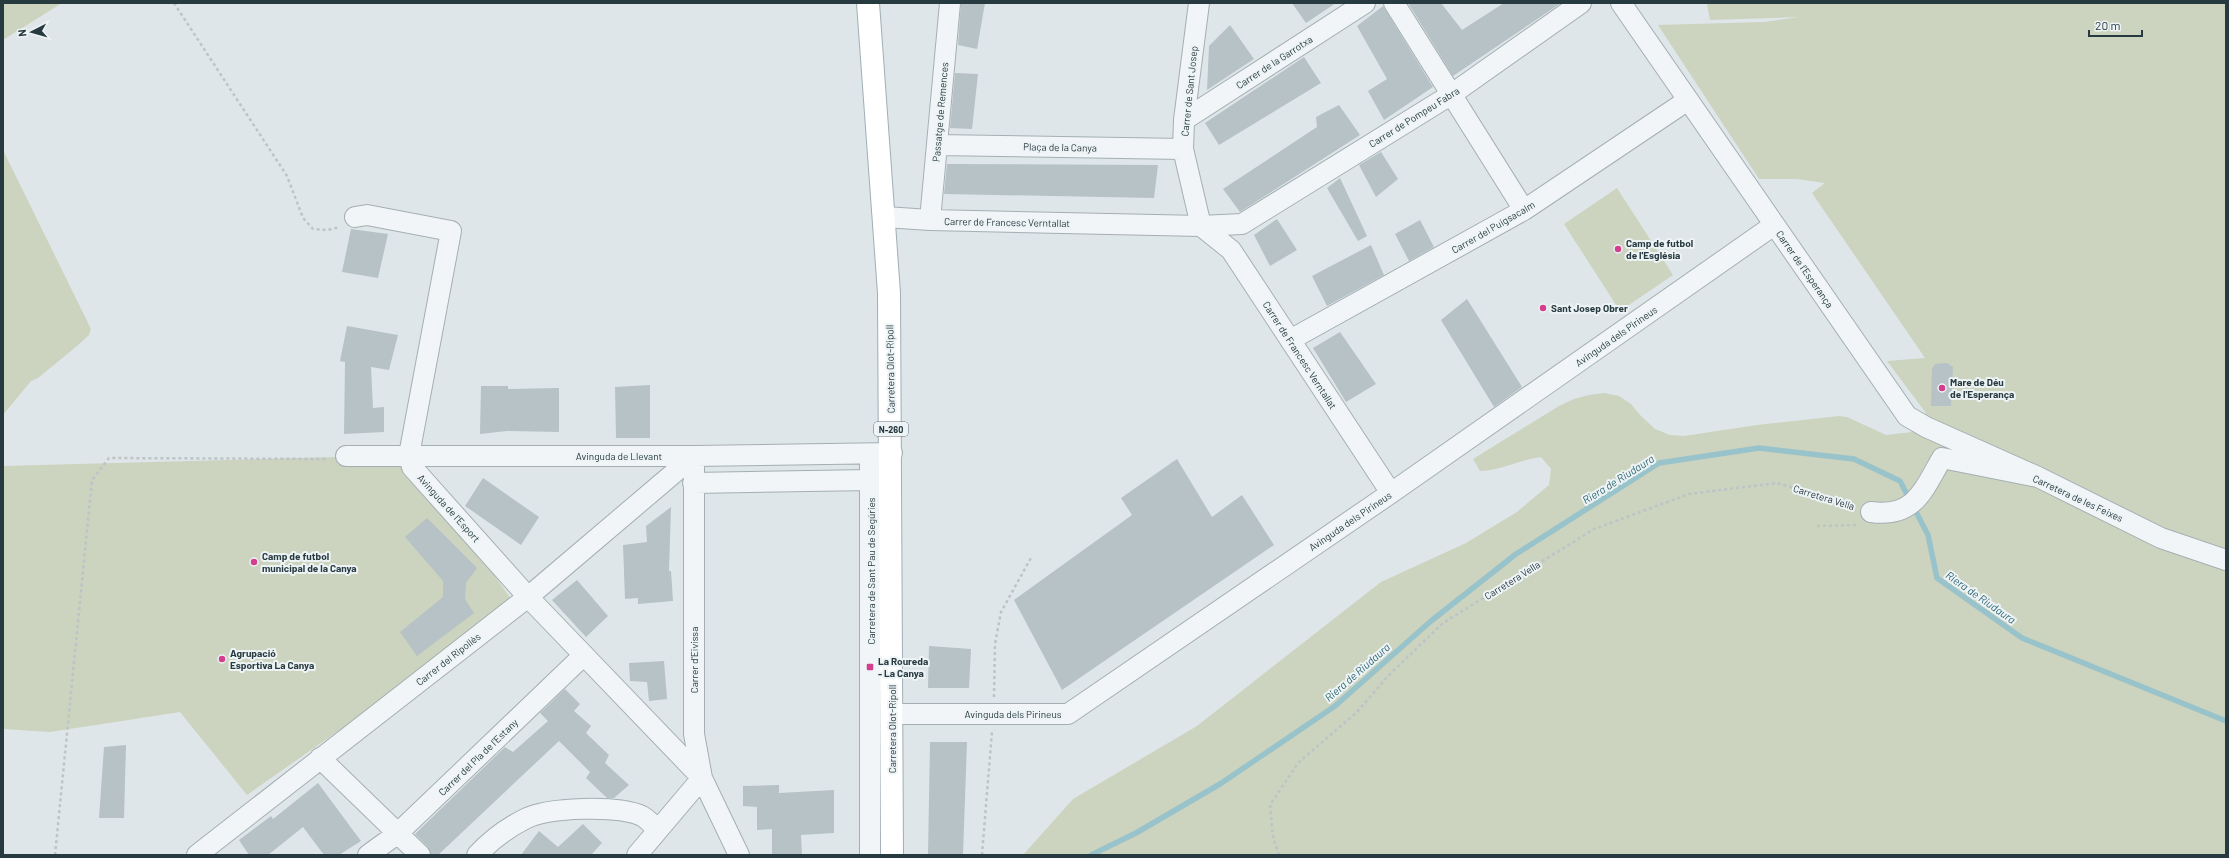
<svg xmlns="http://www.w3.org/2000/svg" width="2229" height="858" viewBox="0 0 2229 858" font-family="Barlow,sans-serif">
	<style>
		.green { fill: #ccd3bf }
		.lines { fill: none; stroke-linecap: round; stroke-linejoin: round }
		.stream { stroke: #98c3ca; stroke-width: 5.5 }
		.building { fill: #b6c2c6 }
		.minor-casing { stroke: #a4afb3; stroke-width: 22 }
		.major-casing { stroke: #9eafb5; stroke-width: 24 }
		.path { stroke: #bcc4c7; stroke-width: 2.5; stroke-dasharray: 3 3; stroke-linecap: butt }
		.minor { stroke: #f1f5f7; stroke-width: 20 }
		.major { stroke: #fff; stroke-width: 22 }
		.poi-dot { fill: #d33f8c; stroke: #eef4f6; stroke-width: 1.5 }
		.labels { text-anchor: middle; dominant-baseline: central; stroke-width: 4; stroke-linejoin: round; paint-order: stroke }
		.shield { fill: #eef4f6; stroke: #637277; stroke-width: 1 }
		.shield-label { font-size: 9px; font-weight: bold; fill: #273a40 }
		.street-label { font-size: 10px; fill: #273a40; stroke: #eef4f6 }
		.poi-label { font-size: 10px; font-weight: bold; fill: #273a40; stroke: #eef4f6; text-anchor: start }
		.water-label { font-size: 11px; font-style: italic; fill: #306975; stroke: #eef4f6 }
	</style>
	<rect width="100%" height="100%" fill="#dfe6e9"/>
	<path class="green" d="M 3,3 L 62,3 L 3,40 Z
		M 1711,3 L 2226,3 L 2226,855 L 1023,855 L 1073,799 L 1197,726 L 1381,582 L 1466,543 L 1517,512 L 1549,485 L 1551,469 L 1541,457 C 1520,460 1501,470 1480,471 L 1473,459 L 1559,406 L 1574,399 L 1589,395 L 1604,393 L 1619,396 L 1631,404 L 1641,416 L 1655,429 L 1670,435 L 1684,436 L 1757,425 L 1839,416 L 1847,417 L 1886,435 L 1912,432 L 1926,413 L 1887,361 L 1925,358 L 1812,193 L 1825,183 L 1797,179 L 1759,179 L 1658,25 L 1764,22 L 1799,17 L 1710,20 L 1707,4 Z
		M 3,150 L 91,329 L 89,335 L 77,346 L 38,378 L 31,381 L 3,415 Z
		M 1617,188 L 1673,275 L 1620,311 L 1564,224 Z
		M 409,455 L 516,606 L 247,795 L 180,712 L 50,732 L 3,729 L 3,466 Z"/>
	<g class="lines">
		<path class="stream" d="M 1091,855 L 1136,833 L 1220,784 L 1335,706 L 1431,621 L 1516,554 L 1659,463 L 1759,448 L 1854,459 L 1900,481 L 1928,535 L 1937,578 L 2022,638 L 2226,721"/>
	</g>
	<path class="building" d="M 961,3 L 985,3 L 977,49 L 958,45 Z
		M 1292,3 L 1336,3 L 1306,23 Z
		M 1408,3 L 1441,3 L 1462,30 L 1504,3 L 1561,3 L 1453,76 Z
		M 1383,6 L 1433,87 L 1384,120 L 1368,91 L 1387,79 L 1357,26 Z
		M 1230,25 L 1254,59 L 1207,90 L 1209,46 Z
		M 1304,57 L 1321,83 L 1219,145 L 1205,123 Z
		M 955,73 L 978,74 L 972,129 L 950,128 Z
		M 1339,105 L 1360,135 L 1240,212 L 1223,189 L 1317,127 L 1316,117 Z
		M 1381,152 L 1398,179 L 1376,197 L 1359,165 Z
		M 947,164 L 1158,165 L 1154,198 L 944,194 Z
		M 1340,178 L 1367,236 L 1358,241 L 1327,188 Z
		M 1277,219 L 1297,250 L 1270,266 L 1254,235 Z
		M 1420,220 L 1434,247 L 1409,261 L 1395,234 Z
		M 351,229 L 388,234 L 378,278 L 342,272 Z
		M 1371,245 L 1384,275 L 1327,306 L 1312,276 Z
		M 1467,299 L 1522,387 L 1494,407 L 1441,320 Z
		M 347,326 L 398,335 L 389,370 L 371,367 L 373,408 L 384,407 L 384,432 L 344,434 L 345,362 L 340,361 Z
		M 1340,332 L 1376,384 L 1346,402 L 1313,348 Z
		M 1947,363 L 1953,367 L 1951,406 L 1931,406 L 1932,369 L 1935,364 Z
		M 650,385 L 650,438 L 616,438 L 615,387 Z
		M 481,386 L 508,386 L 508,389 L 559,388 L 559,432 L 507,431 L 480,434 Z
		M 1177,459 L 1212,517 L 1242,495 L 1274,545 L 1062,690 L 1014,600 L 1132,515 L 1121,498 Z
		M 483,478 L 539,517 L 521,545 L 465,506 Z
		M 671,507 L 669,571 L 671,571 L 673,601 L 638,604 L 638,598 L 625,599 L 623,545 L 647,542 L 646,526 Z
		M 427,518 L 477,568 L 466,583 L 465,599 L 474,613 L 417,656 L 400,632 L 443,597 L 443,581 L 405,537 Z
		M 577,580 L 608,616 L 586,637 L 552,600 Z
		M 929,646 L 971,649 L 969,688 L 928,688 Z
		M 664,661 L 667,699 L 649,701 L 647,682 L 630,681 L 629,663 Z
		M 565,689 L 580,704 L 574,711 L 591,726 L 586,733 L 609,755 L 605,763 L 629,785 L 614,798 L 607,798 L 586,778 L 590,772 L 559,741 L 438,855 L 431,855 L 428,847 L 415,834 L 505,747 L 513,752 L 548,721 L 540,713 Z
		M 930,742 L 967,742 L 963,855 L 928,855 Z
		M 126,745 L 124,818 L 99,818 L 104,747 Z
		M 318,783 L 361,841 L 339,855 L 324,855 L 303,827 L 268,855 L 249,855 L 239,840 L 271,816 L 273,819 Z
		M 779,785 L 779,793 L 834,790 L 834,833 L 801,835 L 802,855 L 772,855 L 772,829 L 757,830 L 757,807 L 743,806 L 743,786 Z
		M 583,824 L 602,843 L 591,855 L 521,855 L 539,831 L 558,847 Z"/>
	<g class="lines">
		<defs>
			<path id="minor" d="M 1199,3 L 1184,120 L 1183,149 L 1201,226 L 1231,250 L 1391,493
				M 1394,3 L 1524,210
				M 1621,3 L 1907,416 L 1926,427 L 2038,477
				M 1184,120 L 1365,3
				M 937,145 L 1183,149
				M 355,217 L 367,215 L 451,231 L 409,455 L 412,467 L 528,597 L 702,778 L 637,855
				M 885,217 L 930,220 L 1201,226 L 1242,224 L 1452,94 L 1581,3
				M 930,220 L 950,3
				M 1290,340 L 1524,210 L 1688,100
				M 346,456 L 694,456 L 892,453
				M 694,456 L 694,734 L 702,778 L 739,855
				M 693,483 L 871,480
				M 1871,512 C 1914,518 1923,491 1942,458 L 2038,477 L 2161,538 L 2226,560
				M 892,714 L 1068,714 L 1391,493 L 1774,225
				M 320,758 L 420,855
				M 197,855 L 528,597 L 694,456
				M 368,855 L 397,834 L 584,655
				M 477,855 C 491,840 507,828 525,819 C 548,807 618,805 642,816 C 648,819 653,826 658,830
				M 870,855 L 870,454"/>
			<path id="major" d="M 868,3 L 889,293 L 892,855"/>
		</defs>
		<use href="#minor" class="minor-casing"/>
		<use href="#major" class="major-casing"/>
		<path class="path" d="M 174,3 L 287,176 L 303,218 L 313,229 L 327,230 L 340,227
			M 1817,526 L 1858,525
			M 994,697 L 995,644 L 1001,612 L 1032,556
			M 55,855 L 92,480 L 109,458 L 328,459
			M 982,855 L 992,731
			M 1279,855 L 1273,837 L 1270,805 L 1298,763 L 1357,712 L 1388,676 L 1443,623 L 1594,529 L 1689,494 L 1777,483 L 1854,506"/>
		<use href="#minor" class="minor"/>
		<use href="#major" class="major"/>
	</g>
	<g class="poi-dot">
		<circle cx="1618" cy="249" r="4"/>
		<circle cx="1543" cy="308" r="4"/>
		<circle cx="1942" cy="388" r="4"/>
		<circle cx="254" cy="562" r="4"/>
		<circle cx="222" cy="659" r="4"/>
		<rect x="866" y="663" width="8" height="8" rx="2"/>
	</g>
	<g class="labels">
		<rect class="shield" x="874" y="422" width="34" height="14" rx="3"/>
		<g class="shield-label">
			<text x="891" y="429">N-260</text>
		</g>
		<g class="street-label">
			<text transform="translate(1274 62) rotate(-33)">Carrer de la Garrotxa</text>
			<text transform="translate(1189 91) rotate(-84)">Carrer de Sant Josep</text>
			<text transform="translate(940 112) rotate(-85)">Passatge de Remences</text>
			<text transform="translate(1414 117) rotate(-32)">Carrer de Pompeu Fabra</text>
			<text transform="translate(1060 147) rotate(1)">Plaça de la Canya</text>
			<text transform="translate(1007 222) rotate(1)">Carrer de Francesc Verntallat</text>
			<text transform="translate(1493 227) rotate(-30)">Carrer del Puigsacalm</text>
			<text transform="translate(1805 269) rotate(55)">Carrer de l'Esperança</text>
			<text transform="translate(1616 336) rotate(-35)">Avinguda dels Pirineus</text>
			<text transform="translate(1300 355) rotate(57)">Carrer de Francesc Verntallat</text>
			<text transform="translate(890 369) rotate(-91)">Carretera Olot-Ripoll</text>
			<text x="619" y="456">Avinguda de Llevant</text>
			<text transform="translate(1824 497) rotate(17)">Carretera Vella</text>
			<text transform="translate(2078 498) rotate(25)">Carretera de les Feixes</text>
			<text transform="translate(449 508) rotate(48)">Avinguda de l'Esport</text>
			<text transform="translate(1350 521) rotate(-34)">Avinguda dels Pirineus</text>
			<text transform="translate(871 571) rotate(-90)">Carretera de Sant Pau de Segúries</text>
			<text transform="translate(1512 580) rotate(-32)">Carretera Vella</text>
			<text transform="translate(448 659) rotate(-38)">Carrer del Ripollès</text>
			<text transform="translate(694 660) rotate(-90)">Carrer d'Eivissa</text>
			<text x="1013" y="714">Avinguda dels Pirineus</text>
			<text transform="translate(892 729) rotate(-90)">Carretera Olot-Ripoll</text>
			<text transform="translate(478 757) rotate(-44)">Carrer del Pla de l'Estany</text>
		</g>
		<g class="poi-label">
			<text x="1626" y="243">Camp de futbol<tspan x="1626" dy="12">de l'Església</tspan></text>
			<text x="1551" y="308">Sant Josep Obrer</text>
			<text x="1950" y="382">Mare de Déu<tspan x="1950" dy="12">de l'Esperança</tspan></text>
			<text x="262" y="556">Camp de futbol<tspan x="262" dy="12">municipal de la Canya</tspan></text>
			<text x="230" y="653">Agrupació<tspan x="230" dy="12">Esportiva La Canya</tspan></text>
			<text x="878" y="661">La Roureda<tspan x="878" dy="12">- La Canya</tspan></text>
		</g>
		<g class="water-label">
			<text transform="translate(1618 479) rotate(-32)">Riera de Riudaura</text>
			<text transform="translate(1981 597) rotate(35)">Riera de Riudaura</text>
			<text transform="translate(1357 672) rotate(-41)">Riera de Riudaura</text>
		</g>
	</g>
	<rect width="2229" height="858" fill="none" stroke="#273a40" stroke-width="8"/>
	<g transform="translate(32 32) rotate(264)" stroke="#eef4f6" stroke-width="3" paint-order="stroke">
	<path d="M0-3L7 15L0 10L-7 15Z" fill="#273a40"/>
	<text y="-6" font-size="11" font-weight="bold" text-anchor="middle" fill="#273a40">N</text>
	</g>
	<path d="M2089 30v6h53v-6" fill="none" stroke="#273a40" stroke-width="2"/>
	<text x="2095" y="30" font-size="12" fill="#273a40" stroke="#eef4f6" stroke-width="3" paint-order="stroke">20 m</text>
</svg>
